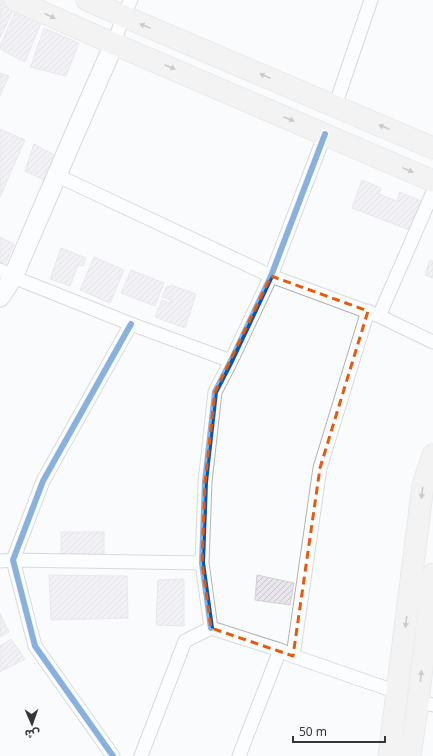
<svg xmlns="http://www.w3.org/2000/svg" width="433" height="756" viewBox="0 0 433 756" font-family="Georgia,'Noto Sans Arabic',serif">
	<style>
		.building { fill: url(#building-hatch); stroke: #d1d1d3 }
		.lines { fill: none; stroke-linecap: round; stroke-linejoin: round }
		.street-casing { stroke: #b0b1b2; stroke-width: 15 }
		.secondary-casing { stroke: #b0b1b2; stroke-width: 21 }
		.primary-casing { stroke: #d4d5d6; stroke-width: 23 }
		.street { stroke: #fefeff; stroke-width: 13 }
		.secondary { stroke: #fefeff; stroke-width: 19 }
		.primary { stroke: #eee9e8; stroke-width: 21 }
		.cycleway-casing { stroke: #f8fbfe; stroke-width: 8 }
		.cycleway { stroke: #0057b8; stroke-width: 6 }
		.oneway { fill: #929090 }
		.marked { fill: none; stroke: #e8590c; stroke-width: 3; stroke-dasharray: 8 5; stroke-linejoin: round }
	</style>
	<defs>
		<pattern id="building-hatch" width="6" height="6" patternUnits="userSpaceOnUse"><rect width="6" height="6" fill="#e9e5ed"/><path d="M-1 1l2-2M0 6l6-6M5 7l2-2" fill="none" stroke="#c8c5cc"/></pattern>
	</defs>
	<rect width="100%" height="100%" fill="#f9fbfd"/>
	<path class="building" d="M 0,0 L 7,0 L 16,4 L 0,38 Z
		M 18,6 L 43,18 L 25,62 L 0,49 L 0,46 Z
		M 44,28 L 79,43 L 66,76 L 30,67 L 32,63 Z
		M 0,73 L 9,76 L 0,96 Z
		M 0,129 L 25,140 L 0,197 Z
		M 34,144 L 56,156 L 44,180 L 25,171 Z
		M 362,180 L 381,188 L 379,194 L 397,201 L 400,192 L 424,202 L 412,231 L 352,208 Z
		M 0,237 L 14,244 L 5,265 L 0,263 Z
		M 61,248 L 86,258 L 83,266 L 78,265 L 70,286 L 50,279 Z
		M 94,257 L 124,270 L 110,303 L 80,290 Z
		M 430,260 L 433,261 L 433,278 L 425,275 Z
		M 131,270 L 164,283 L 155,306 L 121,293 Z
		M 171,285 L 196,294 L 185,328 L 155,317 L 162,300 L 170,303 L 171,300 L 162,297 L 167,286 L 170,287 Z
		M 61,532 L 104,532 L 104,554 L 61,554 Z
		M 49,575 L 127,576 L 128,618 L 51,620 Z
		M 257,575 L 294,583 L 290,605 L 255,600 Z
		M 184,579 L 184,626 L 156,625 L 158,580 Z
		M 0,613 L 9,632 L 0,637 Z
		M 11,639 L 25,659 L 0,672 L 0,646 Z"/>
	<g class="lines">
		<defs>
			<path id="street" d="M 114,44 L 123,16 L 131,0
				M 335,106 L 371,0
				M 56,175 L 271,276 L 379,316 L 433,342
				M 0,270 L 13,277 L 131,324 L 231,361
				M 379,316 L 433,192
				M 0,561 L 13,560 L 202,563
				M 211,628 L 202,563 L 205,482 L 215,392 L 231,361 L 271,276 L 325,134
				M 293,656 L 320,468 L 368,311
				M 418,702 L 433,705
				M 113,756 L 35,646 L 13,560 L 43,481 L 131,324
				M 141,756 L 185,641 L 211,628 L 280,650 L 293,656 L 397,692
				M 239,756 L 280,650"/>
			<path id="secondary" d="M 0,297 L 13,277 L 75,133 L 114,44"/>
			<path id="primary" d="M 15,0 L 114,44 L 433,181
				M 87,0 L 123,16 L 433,148
				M 389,756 L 423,485 L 433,455
				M 410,756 L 418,702 L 433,574"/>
		</defs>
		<use href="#street" class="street-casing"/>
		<use href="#secondary" class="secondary-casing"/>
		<use href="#primary" class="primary-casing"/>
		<use href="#street" class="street"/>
		<use href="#secondary" class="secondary"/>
		<use href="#primary" class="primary"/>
		<defs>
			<path id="cycleway" d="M 211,628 L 202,563 L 205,482 L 215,392 L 231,361 L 271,276 L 325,134
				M 113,756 L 35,646 L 13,560 L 43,481 L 131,324"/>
		</defs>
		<use href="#cycleway" class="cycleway-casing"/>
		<use href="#cycleway" class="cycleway"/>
	</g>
	<defs><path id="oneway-solid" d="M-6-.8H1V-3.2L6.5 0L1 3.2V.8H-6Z"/></defs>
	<g class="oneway">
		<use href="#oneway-solid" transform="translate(50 16) rotate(24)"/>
		<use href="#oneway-solid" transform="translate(145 26) rotate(-157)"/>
		<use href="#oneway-solid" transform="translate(170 67) rotate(23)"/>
		<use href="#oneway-solid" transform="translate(265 76) rotate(-157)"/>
		<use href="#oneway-solid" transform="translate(289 119) rotate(23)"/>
		<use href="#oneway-solid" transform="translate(384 127) rotate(-157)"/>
		<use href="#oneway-solid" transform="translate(408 170) rotate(23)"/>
		<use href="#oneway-solid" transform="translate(422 493) rotate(97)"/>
		<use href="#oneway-solid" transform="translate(406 622) rotate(97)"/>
		<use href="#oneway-solid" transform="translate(421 676) rotate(-83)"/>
	</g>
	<path d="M0 0H433V756H0ZM 271,276 L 368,311 L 320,468 L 293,656 L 211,628 L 202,563 L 205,482 L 215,392 Z" fill="#f9fbfd" fill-opacity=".55" fill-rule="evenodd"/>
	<path class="marked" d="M 271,276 L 368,311 L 320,468 L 293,656 L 211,628 L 202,563 L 205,482 L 215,392 Z"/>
	<g transform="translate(32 724) rotate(178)" stroke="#f8fbfe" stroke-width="3" paint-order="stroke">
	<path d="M0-3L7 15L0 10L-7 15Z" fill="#353638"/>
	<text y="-6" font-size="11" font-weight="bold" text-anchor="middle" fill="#353638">ش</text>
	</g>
	<path d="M293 736v6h92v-6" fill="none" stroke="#353638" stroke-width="2"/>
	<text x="299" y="736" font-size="12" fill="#353638" stroke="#f8fbfe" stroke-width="3" paint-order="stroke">50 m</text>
</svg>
